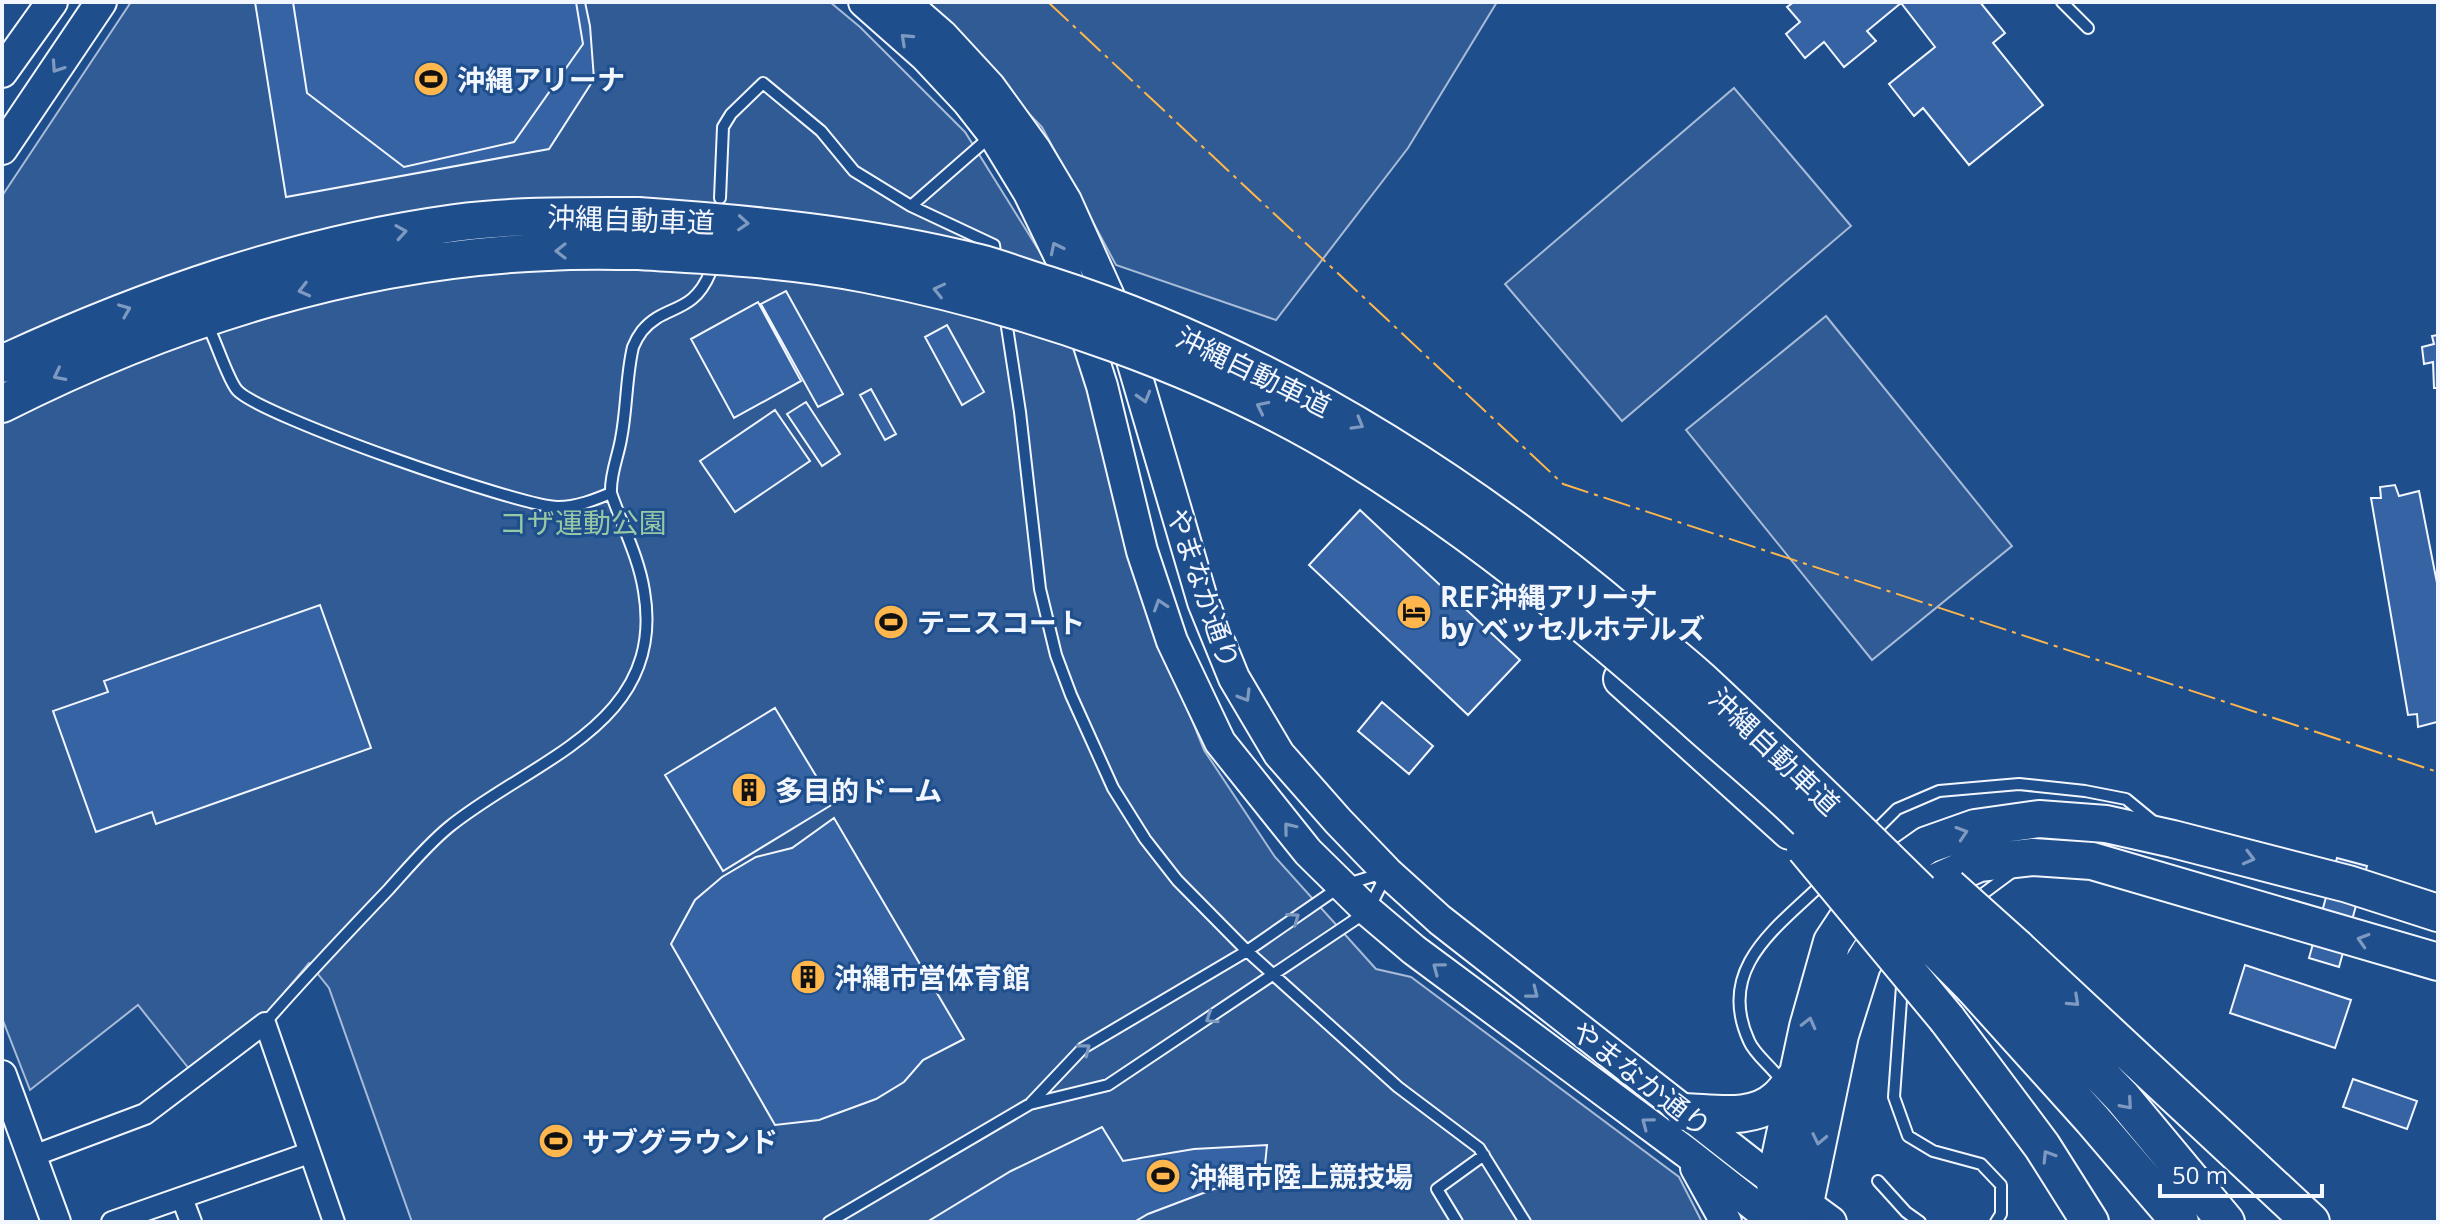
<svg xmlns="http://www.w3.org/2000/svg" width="2440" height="1224" viewBox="0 0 2440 1224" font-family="'Open Sans','Noto Sans JP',sans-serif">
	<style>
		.green { fill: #305b95; stroke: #a8bbd7; stroke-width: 2 }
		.building { fill: #3563a3; stroke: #f2f6ff; stroke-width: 2 }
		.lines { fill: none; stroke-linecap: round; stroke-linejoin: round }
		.lane-casing { stroke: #f2f6ff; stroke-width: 14 }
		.street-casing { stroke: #f2f6ff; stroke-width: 24 }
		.secondary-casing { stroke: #f2f6ff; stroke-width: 32 }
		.primary-casing { stroke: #f2f6ff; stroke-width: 34 }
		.highway-casing { stroke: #f2f6ff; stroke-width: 40 }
		.lane { stroke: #1f4e8c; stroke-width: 10 }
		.street { stroke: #1f4e8c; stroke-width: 20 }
		.secondary { stroke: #1f4e8c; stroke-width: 28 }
		.primary { stroke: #1f4e8c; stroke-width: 30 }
		.highway { stroke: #1f4e8c; stroke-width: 36 }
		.highway-bridge-casing { stroke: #f2f6ff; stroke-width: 40; stroke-linecap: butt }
		.highway-bridge { stroke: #1f4e8c; stroke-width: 36 }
		.power { stroke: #ffb74d; stroke-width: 2; stroke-dasharray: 28 6 4 6; stroke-linecap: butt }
		.oneway { stroke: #7e9ac0 }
		.labels { text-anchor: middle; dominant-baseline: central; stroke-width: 6; stroke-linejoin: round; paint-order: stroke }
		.poi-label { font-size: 28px; font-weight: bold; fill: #f2f6ff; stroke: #1f4e8c; text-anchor: start }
		.street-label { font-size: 28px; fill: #f2f6ff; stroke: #1f4e8c }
		.park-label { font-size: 28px; fill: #97c8a6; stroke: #1f4e8c }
	</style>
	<rect width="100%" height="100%" fill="#1f4e8c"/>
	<path class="green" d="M 131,2 L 830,2 L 860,27 L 965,132 L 1043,257 L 1088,388 L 1164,650 L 1204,750 L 1275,857 L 1376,969 L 1411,977 L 1679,1177 L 1702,1222 L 412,1222 L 329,988 L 309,963 L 261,1020 L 190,1070 L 138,1005 L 30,1090 L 2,1018 L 2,196 Z
		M 920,2 L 1497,2 L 1408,148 L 1276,320 L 1116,265 L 1042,127 Z
		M 1734,88 L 1851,226 L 1622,421 L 1505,284 Z
		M 1826,316 L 2012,546 L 1872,660 L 1686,430 Z"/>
	<path class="building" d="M 255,2 L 585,2 L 590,26 L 594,79 L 549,149 L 286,197 Z
		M 293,2 L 576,2 L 583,44 L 514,142 L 404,167 L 307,93 Z
		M 1794,2 L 1980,2 L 2005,33 L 1993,43 L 2043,105 L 1969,165 L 1923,108 L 1914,116 L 1889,84 L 1935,47 L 1901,3 L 1867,31 L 1876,41 L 1844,67 L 1824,42 L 1805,58 L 1786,34 L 1800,22 L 1787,7 Z
		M 786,291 L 843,394 L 818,407 L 761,304 Z
		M 758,302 L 801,381 L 734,418 L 691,339 Z
		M 947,325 L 984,392 L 962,405 L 925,337 Z
		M 2438,335 L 2438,388 L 2434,388 L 2433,362 L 2424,364 L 2422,347 L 2434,344 L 2432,336 Z
		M 871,389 L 896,434 L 885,440 L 860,395 Z
		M 806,402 L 840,454 L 822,466 L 787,414 Z
		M 775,410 L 810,461 L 735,512 L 700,461 Z
		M 2395,485 L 2399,496 L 2419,491 L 2438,588 L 2437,722 L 2418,727 L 2417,714 L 2408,715 L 2371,498 L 2381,498 L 2380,487 Z
		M 1360,510 L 1520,660 L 1468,715 L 1309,565 Z
		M 320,605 L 371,748 L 156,824 L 152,812 L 96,832 L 53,711 L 108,692 L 104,681 Z
		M 1382,702 L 1433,746 L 1409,774 L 1358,731 Z
		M 775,708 L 833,804 L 723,871 L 665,775 Z
		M 834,818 L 964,1039 L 923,1060 L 904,1082 L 876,1099 L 819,1120 L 775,1125 L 671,944 L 695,900 L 722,877 L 756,857 L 792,848 Z
		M 2337,858 L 2367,866 L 2339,967 L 2309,958 Z
		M 2245,965 L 2351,1000 L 2335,1048 L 2230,1013 Z
		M 2353,1079 L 2417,1101 L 2407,1129 L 2343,1107 Z
		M 1102,1127 L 1123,1161 L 1194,1149 L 1267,1145 L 1264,1175 L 1214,1189 L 1148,1214 L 1134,1222 L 927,1222 L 1011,1171 Z"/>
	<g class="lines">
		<defs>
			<path id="lane" d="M 2062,2 L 2088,28
				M 720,198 L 723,127 L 731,114 L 763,83 L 821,131 L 854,171 L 911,206 L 994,245 L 996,259
				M 911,206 L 991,136
				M 1005,314 L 1020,412 L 1040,589 L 1056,655 L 1071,695 L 1113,788 L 1145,839 L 1177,880 L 1247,951 L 1398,1087 L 1479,1148 L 1525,1222
				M 212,335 C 218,348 229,381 237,390 C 258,415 521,507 558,507 C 577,507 594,500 611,493
				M 1870,836 L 1897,809 L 1939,791 L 2019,784 L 2085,791 L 2126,799 L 2154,822
				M 1975,903 L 1984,893 L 2015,870
				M 1906,981 L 1902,986 L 1894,1097 L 1908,1136 L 1933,1151 L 1981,1164 L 2001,1185 L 2001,1214 L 1996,1222
				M 265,1023 C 305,977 347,933 389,889 C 408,868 427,845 449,827 C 531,760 667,725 644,591 C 639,558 622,525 611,493 C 610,474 618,457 621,439 C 627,409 626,376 633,347 C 635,342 639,335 642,331 C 665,303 692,316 710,273
				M 1776,1074 C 1768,1064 1754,1053 1749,1041 C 1715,967 1778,927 1825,881
				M 1031,1103 L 1083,1048 L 1247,951 L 1341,886 L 1383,873
				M 1878,1181 L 1906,1212 L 1920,1222
				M 829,1222 L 1030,1104 L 1108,1085 L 1368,911 L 1386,875
				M 1457,1222 L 1437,1189 L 1484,1155"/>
			<path id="street" d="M 33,1156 L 145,1114 L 265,1023 L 334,1222
				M 182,1198 L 191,1222
				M 112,1222 L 309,1153"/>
			<path id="secondary" d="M 2,1075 L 56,1222"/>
			<path id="primary" d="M 864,2 L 925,56 L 968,102 L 993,134 L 1029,193 L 1062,261 L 1102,386 L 1142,551 L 1172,641 L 1220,742 L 1308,852 L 1368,911 L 1414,950 L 1686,1152 L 1775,1222
				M 904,2 L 942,35 L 990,87 L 1035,149 L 1066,201 L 1121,323 L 1203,602 L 1234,678 L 1279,754 L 1338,821 L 1387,872 L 1440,920 L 1752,1164 L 1831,1222
				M 2,72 L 52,2
				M 2,149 L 101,2
				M 1696,1168 L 1726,1222"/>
			<path id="highway" d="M 2,364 C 147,297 296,245 455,223 C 516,215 577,216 638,216
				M 2,404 C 170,319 358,259 548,252 C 578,250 609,251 639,251
				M 1622,679 L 1790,831
				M 2017,948 L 2311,1222
				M 1996,966 L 2122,1097 L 2226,1222
				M 1973,987 L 2092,1119 L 2180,1222
				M 1947,1019 L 2042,1146 L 2090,1222
				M 1685,1112 C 1716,1113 1754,1121 1778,1098 C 1786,1091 1792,1081 1799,1073
				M 1778,1222 L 1775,1181 L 1808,1027 L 1832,942 L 1869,886 L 1927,845 L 1975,828 L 2039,819 L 2106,824 L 2173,839 L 2348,884 L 2438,913
				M 1781,1222 L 1805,1203 L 1840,1035 L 1862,965 L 1892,917 L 1932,884 L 1979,863 L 2033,857 L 2092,861 L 2438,962"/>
		</defs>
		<use href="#lane" class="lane-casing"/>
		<use href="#street" class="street-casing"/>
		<use href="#secondary" class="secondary-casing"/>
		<use href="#primary" class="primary-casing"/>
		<use href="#highway" class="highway-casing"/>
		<use href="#lane" class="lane"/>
		<use href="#street" class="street"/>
		<use href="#secondary" class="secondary"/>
		<use href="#primary" class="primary"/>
		<use href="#highway" class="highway"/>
		<defs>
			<path id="highway-bridge" d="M 638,216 C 753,224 867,235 979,263 C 1002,269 1025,278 1048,285 C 1264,354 1456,474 1628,619 C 1653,640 1678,659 1702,681 C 1802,774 1899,871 1996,966
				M 639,251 C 715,256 791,259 866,274 C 1026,305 1212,369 1351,455 C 1472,530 1582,620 1688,714 C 1723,746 1760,776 1794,808 C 1855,867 1913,927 1973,987
				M 1805,848 L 1947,1019
				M 1949,887 L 2017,948"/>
		</defs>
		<use href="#highway-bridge" class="highway-bridge-casing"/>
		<use href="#highway-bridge" class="highway-bridge"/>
		<path class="power" d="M 1048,2 L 1563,484 L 2438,772"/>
	</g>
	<defs><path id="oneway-chevron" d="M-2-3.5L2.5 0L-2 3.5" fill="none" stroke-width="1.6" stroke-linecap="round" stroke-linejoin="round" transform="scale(2)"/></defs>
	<g class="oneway">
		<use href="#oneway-chevron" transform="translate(906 39) rotate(-137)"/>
		<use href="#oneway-chevron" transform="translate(57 67) rotate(124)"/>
		<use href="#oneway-chevron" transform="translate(743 223) rotate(4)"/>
		<use href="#oneway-chevron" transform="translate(401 232) rotate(-9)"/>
		<use href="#oneway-chevron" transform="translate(1056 248) rotate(-116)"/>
		<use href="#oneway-chevron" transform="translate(561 251) rotate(180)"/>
		<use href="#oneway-chevron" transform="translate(304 290) rotate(166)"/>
		<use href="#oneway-chevron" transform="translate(939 290) rotate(-167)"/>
		<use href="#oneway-chevron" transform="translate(125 310) rotate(-22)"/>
		<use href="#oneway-chevron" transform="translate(59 375) rotate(153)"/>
		<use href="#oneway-chevron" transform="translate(1144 397) rotate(74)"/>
		<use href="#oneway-chevron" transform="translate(1262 407) rotate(-154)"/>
		<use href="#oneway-chevron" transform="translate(1358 424) rotate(30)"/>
		<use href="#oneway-chevron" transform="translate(1160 605) rotate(-108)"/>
		<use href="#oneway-chevron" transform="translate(1245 696) rotate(59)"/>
		<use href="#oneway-chevron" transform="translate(1289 828) rotate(-129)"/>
		<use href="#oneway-chevron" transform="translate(1962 833) rotate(-18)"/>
		<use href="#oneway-chevron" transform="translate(2249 858) rotate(15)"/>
		<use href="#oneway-chevron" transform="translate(1294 918) rotate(-35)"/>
		<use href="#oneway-chevron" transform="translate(2363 940) rotate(-163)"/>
		<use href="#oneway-chevron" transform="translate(1438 968) rotate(-143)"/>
		<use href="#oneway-chevron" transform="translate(1533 993) rotate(38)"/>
		<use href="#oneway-chevron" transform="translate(2074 1001) rotate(43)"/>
		<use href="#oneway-chevron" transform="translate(1211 1018) rotate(147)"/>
		<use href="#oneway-chevron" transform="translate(1809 1023) rotate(-76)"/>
		<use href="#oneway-chevron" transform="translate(1085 1049) rotate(-38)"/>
		<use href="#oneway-chevron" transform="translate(2127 1104) rotate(49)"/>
		<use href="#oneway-chevron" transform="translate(1647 1123) rotate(-143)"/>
		<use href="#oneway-chevron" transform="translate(1819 1139) rotate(102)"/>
		<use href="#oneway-chevron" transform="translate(2048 1156) rotate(-122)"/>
	</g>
	<defs>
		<symbol id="stadium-disc" viewBox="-11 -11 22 22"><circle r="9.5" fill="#ffb74d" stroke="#1f4e8c"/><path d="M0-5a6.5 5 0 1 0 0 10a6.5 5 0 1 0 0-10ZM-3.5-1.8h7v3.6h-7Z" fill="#111"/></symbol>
		<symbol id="hotel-disc" viewBox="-11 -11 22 22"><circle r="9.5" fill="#ffb74d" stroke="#1f4e8c"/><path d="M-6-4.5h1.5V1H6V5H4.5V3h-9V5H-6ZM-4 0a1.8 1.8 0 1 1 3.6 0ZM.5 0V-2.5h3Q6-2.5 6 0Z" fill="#111"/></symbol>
		<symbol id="building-disc" viewBox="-11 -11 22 22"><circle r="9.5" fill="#ffb74d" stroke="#1f4e8c"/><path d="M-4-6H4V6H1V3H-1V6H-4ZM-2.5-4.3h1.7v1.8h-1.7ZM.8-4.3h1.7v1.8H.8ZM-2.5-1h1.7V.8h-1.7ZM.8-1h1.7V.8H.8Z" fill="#111"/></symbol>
	</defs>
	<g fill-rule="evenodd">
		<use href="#stadium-disc" x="411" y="59" width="40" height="40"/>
		<use href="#hotel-disc" x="1394" y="592" width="40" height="40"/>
		<use href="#stadium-disc" x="871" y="602" width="40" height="40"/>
		<use href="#building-disc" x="729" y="770" width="40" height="40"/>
		<use href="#building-disc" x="788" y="957" width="40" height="40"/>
		<use href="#stadium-disc" x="536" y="1121" width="40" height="40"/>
		<use href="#stadium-disc" x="1143" y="1156" width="40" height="40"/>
	</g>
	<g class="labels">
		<g class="poi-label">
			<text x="457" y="79">沖縄アリーナ</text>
			<text x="1440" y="596">REF沖縄アリーナ<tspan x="1440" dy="32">by ベッセルホテルズ</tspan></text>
			<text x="917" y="622">テニスコート</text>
			<text x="775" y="790">多目的ドーム</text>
			<text x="834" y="977">沖縄市営体育館</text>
			<text x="582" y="1141">サブグラウンド</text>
			<text x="1189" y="1176">沖縄市陸上競技場</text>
		</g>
		<g class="street-label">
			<text transform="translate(631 219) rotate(2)">沖縄自動車道</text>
			<text transform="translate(1254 371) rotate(26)">沖縄自動車道</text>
			<text transform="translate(1204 588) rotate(71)">やまなか通り</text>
			<text transform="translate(1775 751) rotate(44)">沖縄自動車道</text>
			<text transform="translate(1642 1078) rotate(38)">やまなか通り</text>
		</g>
		<g class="park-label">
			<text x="583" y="522">コザ運動公園</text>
		</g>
	</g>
	<rect width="2440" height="1224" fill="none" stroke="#f2f6ff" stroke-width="8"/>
	<path d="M2160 1184v12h162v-12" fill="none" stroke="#f2f6ff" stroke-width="4"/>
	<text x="2172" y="1184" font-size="24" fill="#f2f6ff" stroke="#1f4e8c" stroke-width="6" paint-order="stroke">50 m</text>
</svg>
